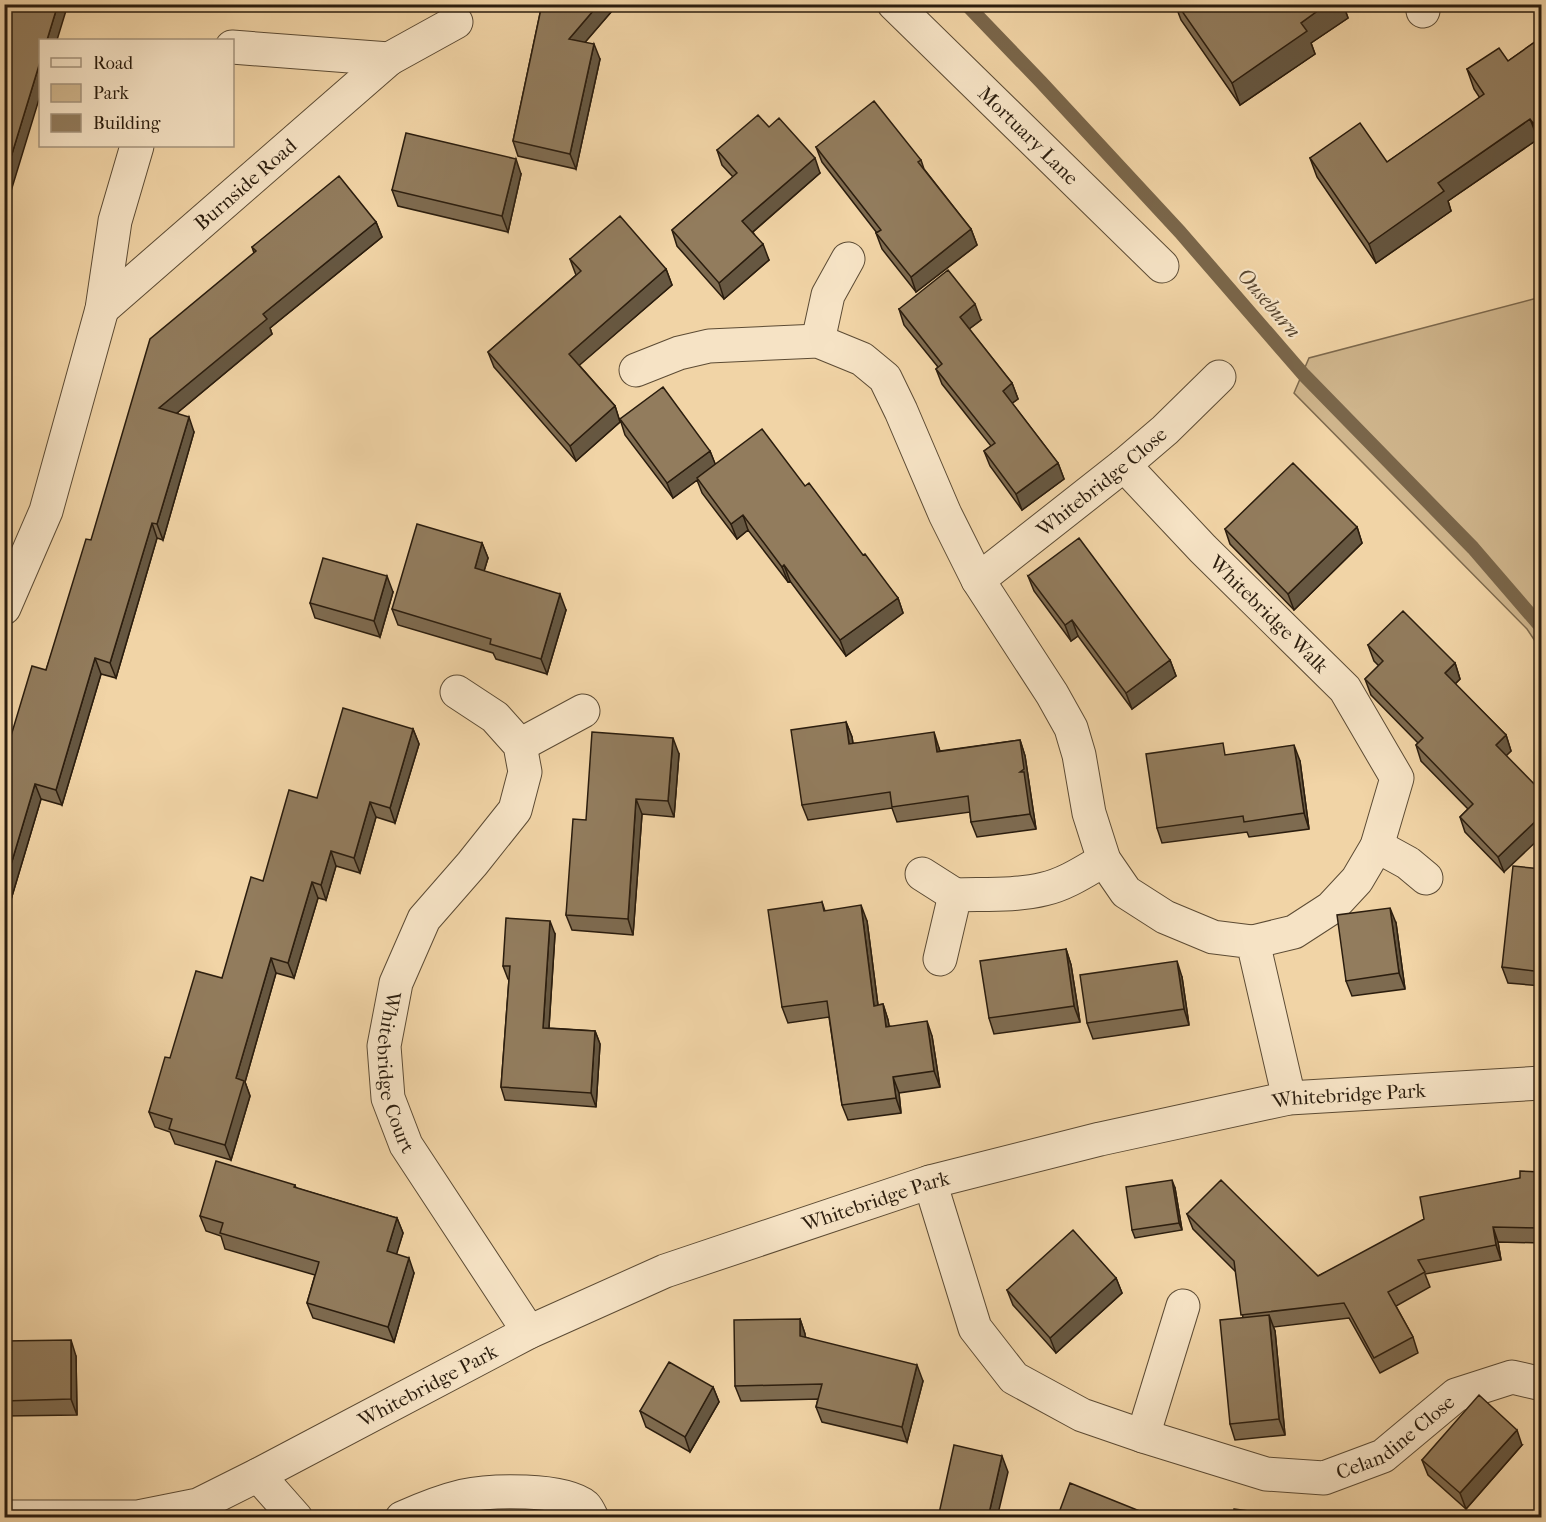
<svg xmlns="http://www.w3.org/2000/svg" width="1546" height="1522" viewBox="0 0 1546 1522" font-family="'IM FELL French Canon',serif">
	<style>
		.green { fill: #cfb58c; stroke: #7d694d; stroke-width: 1.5 }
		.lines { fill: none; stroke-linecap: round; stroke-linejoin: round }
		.stream { stroke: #7a664a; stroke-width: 14 }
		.minor-casing { stroke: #5c4b34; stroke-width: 35 }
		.minor { stroke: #f6e3c5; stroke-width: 33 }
		.wall { fill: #7e6b50; stroke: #2b1d0e; stroke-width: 1.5 }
		.shaded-wall { fill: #665741; stroke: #2b1d0e; stroke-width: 1.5 }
		.building { fill: #927c5d; stroke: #2b1d0e; stroke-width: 1.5 }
		.labels { text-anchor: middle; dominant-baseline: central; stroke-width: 4.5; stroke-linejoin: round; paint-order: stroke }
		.street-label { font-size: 20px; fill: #2b1d0e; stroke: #f6e3c5 }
		.water-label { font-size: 21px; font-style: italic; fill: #594731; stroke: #f6e3c5 }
	</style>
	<rect width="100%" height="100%" fill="#f1d4a6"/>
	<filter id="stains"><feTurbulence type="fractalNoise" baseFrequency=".00333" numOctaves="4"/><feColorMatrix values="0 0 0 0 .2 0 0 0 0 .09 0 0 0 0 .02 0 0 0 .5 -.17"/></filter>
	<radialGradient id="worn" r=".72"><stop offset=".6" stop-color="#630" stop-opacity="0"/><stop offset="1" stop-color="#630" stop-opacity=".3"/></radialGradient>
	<path class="green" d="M 1541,297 L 1542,297 L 1541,650 L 1527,629 L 1294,393 L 1309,358 Z"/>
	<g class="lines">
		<path class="stream" d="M 966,4 L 1041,82 L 1180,232 L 1304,375 L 1473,548 L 1542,628"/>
		<defs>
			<g id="minor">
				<path id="s1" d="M 894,4 L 1162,266"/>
				<path d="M 1422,4 L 1423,11"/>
				<path d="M 232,47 L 389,59 L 456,22"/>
				<path id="s2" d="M 102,309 L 389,59"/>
				<path d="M 818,341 L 828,295 L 848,259"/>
				<path d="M 636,370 L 679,353 L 709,346 L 818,341 L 862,359 L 885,378 L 901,411 L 945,514 L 978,580 L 1052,694 L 1071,728 L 1079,755 L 1089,813 L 1104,860 L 1126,892 L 1165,917 L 1213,937 L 1253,942 L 1289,1098"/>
				<path id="s3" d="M 1124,465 L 1203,549 L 1345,689 L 1397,778 L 1377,846 L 1357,880 L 1331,908 L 1294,932 L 1253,942"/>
				<path id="s4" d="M 978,580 L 1124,465 L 1165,430 L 1219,377"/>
				<path d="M 4,608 L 46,511 L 102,309 L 115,221 L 137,146"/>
				<path id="s5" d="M 457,692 L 495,717 L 520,745 L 525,772 L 515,810 L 472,864 L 424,919 L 396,983 L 384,1046 L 388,1098 L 406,1145 L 529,1332"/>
				<path d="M 520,745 L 583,711"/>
				<path d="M 1377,846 L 1408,863 L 1426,878"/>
				<path d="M 922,874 L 955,895"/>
				<path d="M 940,959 L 955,895 C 984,894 1016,896 1044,889 C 1066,884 1085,871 1104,860"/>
				<path id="s6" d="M 930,1182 L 975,1328 L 1014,1378 L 1082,1415 L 1143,1436 L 1266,1474 L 1324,1478 L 1383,1456 L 1456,1395 L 1512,1377 L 1542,1384"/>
				<path d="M 1143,1436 L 1183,1306"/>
				<path d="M 258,1475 L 296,1518"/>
				<path id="s7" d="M 4,1517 L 138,1517 L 198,1505 L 258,1475 L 529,1332 L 665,1271 L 930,1182 L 1100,1139 L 1289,1098 L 1542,1083"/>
				<path d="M 402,1518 C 422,1509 442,1501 463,1496 C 490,1490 563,1488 585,1506 C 588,1509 590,1514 592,1518"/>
			</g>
		</defs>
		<use href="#minor" class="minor-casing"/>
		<use href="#minor" class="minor"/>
	</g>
	<path class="wall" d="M 542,4 L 618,4 L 585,42 L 600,59 L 576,169 L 518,156 L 513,141 Z
		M 1175,4 L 1343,4 L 1348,18 L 1311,43 L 1315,54 L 1240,105 L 1181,20 Z
		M 1542,37 L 1542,142 L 1540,143 L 1538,139 L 1448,201 L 1451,211 L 1376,263 L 1317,177 L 1310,158 L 1387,162 L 1480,98 L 1474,89 L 1467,69 L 1508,61 Z
		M 769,127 L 820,173 L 753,232 L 769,260 L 724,299 L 677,246 L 672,230 L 733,177 L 722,165 L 717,150 Z
		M 816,147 L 921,160 L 924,169 L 971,229 L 977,245 L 916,292 L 882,249 L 876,233 L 877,233 L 822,162 Z
		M 521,174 L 508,232 L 398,206 L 392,190 Z
		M 376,222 L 382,237 L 270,328 L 272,334 L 177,413 L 194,432 L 163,540 L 157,538 L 116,678 L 101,674 L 62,805 L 41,799 L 4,923 L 4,759 L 46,670 L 91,540 L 254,253 L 252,247 Z
		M 570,259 L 666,269 L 672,285 L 579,365 L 615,406 L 620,422 L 576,461 L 494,367 L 488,352 L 576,275 Z
		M 899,309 L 981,320 L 969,329 L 1012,383 L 1018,399 L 1012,403 L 1058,463 L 1064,479 L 1022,510 L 990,466 L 984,451 L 991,446 L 942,384 L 936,369 L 938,367 L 904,325 Z
		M 620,419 L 710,451 L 715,464 L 805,486 L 898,598 L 903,613 L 846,656 L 790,581 L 788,582 L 748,530 L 737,539 L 702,493 L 697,480 L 673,498 L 625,435 Z
		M 1357,527 L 1362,543 L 1294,610 L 1230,544 L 1225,529 Z
		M 482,543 L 488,558 L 484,571 L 566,610 L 547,674 L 496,659 L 493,653 L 398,625 L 392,609 Z
		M 1028,576 L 1170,660 L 1176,676 L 1132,709 L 1078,636 L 1071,641 L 1034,591 Z
		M 393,592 L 380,637 L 315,618 L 310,603 Z
		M 1368,645 L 1455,663 L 1460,679 L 1455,684 L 1506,735 L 1511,751 L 1506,755 L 1504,872 L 1465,832 L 1460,817 L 1468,809 L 1421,761 L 1416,745 L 1418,743 L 1371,695 L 1365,679 L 1379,666 L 1374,661 Z
		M 846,722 L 852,737 L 853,743 L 939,748 L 940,751 L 1020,740 L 1025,756 L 1036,829 L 977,837 L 971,822 L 970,812 L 897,822 L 892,808 L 808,820 L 802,805 Z
		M 413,729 L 419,744 L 395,823 L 376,817 L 360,873 L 336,866 L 326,900 L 318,898 L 294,978 L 276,973 L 245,1082 L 250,1096 L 231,1160 L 175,1144 L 170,1132 L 155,1127 L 149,1112 L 170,1058 L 222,978 L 263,881 L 317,798 Z
		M 679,754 L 674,817 L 642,814 L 633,935 L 572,930 L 566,915 L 586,820 Z
		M 1228,755 L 1300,761 L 1309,829 L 1249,837 L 1247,832 L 1162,843 L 1157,828 Z
		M 1542,869 L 1542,986 L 1508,983 L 1502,967 Z
		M 822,902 L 825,911 L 867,921 L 878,1005 L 883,1004 L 888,1020 L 889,1026 L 932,1036 L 940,1087 L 899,1093 L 901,1113 L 848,1120 L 842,1105 L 829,1017 L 788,1023 L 782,1007 Z
		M 1396,923 L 1405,989 L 1352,996 L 1346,981 Z
		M 555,934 L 549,1028 L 595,1031 L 600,1044 L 596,1107 L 505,1100 L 501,1087 L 509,979 L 508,979 L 503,966 Z
		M 1066,949 L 1071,965 L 1080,1022 L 994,1034 L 989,1018 Z
		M 1182,977 L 1189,1025 L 1093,1039 L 1087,1023 Z
		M 1542,1172 L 1542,1243 L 1498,1242 L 1501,1260 L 1425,1274 L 1430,1287 L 1396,1306 L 1413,1337 L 1418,1353 L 1380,1373 L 1349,1318 L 1273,1327 L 1275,1331 L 1285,1435 L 1235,1440 L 1230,1424 L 1243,1318 L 1236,1272 L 1193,1229 L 1187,1214 L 1318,1276 L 1520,1178 Z
		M 295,1185 L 296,1188 L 397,1218 L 403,1233 L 396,1254 L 414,1273 L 394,1342 L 313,1318 L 307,1303 L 315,1275 L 225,1249 L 221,1236 L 206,1231 L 200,1216 Z
		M 1175,1188 L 1182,1230 L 1135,1238 L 1132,1230 Z
		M 1116,1278 L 1122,1293 L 1056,1353 L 1013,1305 L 1007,1290 Z
		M 800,1319 L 805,1334 L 805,1337 L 923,1381 L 907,1442 L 822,1422 L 816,1407 L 818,1399 L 741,1401 L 735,1386 Z
		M 4,1341 L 76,1356 L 77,1415 L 4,1416 Z
		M 713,1387 L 719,1402 L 690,1452 L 646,1427 L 640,1411 Z
		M 1522,1445 L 1466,1509 L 1428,1475 L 1422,1460 Z"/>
	<path class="shaded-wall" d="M 58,4 L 68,4 L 57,40 L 47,40 Z
		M 599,4 L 618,4 L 575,54 L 569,39 Z
		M 1327,4 L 1343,4 L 1348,18 L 1311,43 L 1315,54 L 1240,105 L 1232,83 L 1301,23 Z
		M 594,44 L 600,59 L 576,169 L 570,154 Z
		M 40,62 L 40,96 L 4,214 L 4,180 Z
		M 1542,117 L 1542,142 L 1540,143 L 1533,123 Z
		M 1530,119 L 1538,139 L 1448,201 L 1451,211 L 1376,263 L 1369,244 L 1438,183 Z
		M 815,158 L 820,173 L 748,236 L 742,221 Z
		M 516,159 L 521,174 L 508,232 L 502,216 Z
		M 376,222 L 382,237 L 270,328 L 272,334 L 165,423 L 159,408 L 263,314 Z
		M 971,229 L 977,245 L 916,292 L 911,277 Z
		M 763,244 L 769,260 L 724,299 L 719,283 Z
		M 666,269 L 672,285 L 575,369 L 569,354 Z
		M 975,304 L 981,320 L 965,332 L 960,317 Z
		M 1012,383 L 1018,399 L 1008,406 L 1003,391 Z
		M 615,406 L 620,422 L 576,461 L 570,446 Z
		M 189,417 L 194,432 L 163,540 L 157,524 Z
		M 710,451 L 716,466 L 673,498 L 667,483 Z
		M 1058,463 L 1064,479 L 1022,510 L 1016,494 Z
		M 743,515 L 748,530 L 737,539 L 731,524 Z
		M 152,523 L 157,538 L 116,678 L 110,663 Z
		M 1357,527 L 1362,543 L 1294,610 L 1288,594 Z
		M 482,543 L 488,558 L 480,584 L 475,568 Z
		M 784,565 L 790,581 L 788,582 L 782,567 Z
		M 387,576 L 393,592 L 380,637 L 374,621 Z
		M 560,594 L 566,610 L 547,674 L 541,659 Z
		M 898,598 L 903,613 L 846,656 L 840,640 Z
		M 1072,620 L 1078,636 L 1071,641 L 1065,625 Z
		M 95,658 L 101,674 L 62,805 L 56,790 Z
		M 1170,660 L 1176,676 L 1132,709 L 1126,693 Z
		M 1455,663 L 1460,679 L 1451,688 L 1445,673 Z
		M 846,722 L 852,737 L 855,759 L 849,744 Z
		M 413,729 L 419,744 L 395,823 L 390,808 Z
		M 934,732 L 939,748 L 942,767 L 937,752 Z
		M 1506,735 L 1511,751 L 1502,760 L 1496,745 Z
		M 673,738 L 679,754 L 674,817 L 668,801 Z
		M 1020,740 L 1025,756 L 1036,829 L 1030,814 L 1020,772 Z
		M 1294,745 L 1300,761 L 1309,829 L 1304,813 Z
		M 35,784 L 41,799 L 4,923 L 4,888 Z
		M 636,799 L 642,814 L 633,935 L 628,919 Z
		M 370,802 L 376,817 L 360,873 L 354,858 Z
		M 1542,815 L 1542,836 L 1504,872 L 1498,857 Z
		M 331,851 L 336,866 L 326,900 L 321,885 Z
		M 312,882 L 318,898 L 294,978 L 288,963 Z
		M 861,905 L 867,921 L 880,1021 L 874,1006 Z
		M 1390,908 L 1396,923 L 1405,989 L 1399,973 Z
		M 550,921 L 555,934 L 548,1041 L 543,1028 Z
		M 1066,949 L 1071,965 L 1080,1022 L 1074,1006 Z
		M 271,958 L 276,973 L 245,1082 L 250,1096 L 231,1160 L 225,1145 L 236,1078 Z
		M 1177,961 L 1182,977 L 1189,1025 L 1184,1009 Z
		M 883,1004 L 888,1020 L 892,1042 L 886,1027 Z
		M 927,1021 L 932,1036 L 940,1087 L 934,1071 Z
		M 595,1031 L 600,1044 L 596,1107 L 591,1093 Z
		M 893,1077 L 899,1093 L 901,1113 L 896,1098 Z
		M 1172,1180 L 1175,1188 L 1182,1230 L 1179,1223 Z
		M 397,1218 L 403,1233 L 393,1266 L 387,1251 Z
		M 1493,1227 L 1498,1242 L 1501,1260 L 1496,1245 Z
		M 409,1258 L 414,1273 L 394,1342 L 388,1327 Z
		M 1116,1278 L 1122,1293 L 1056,1353 L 1050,1338 Z
		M 1269,1315 L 1275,1331 L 1285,1435 L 1279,1419 Z
		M 800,1319 L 805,1334 L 806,1351 L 800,1336 Z
		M 71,1340 L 76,1356 L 77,1415 L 71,1399 Z
		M 917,1365 L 923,1381 L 907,1442 L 902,1427 Z
		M 713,1387 L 719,1402 L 690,1452 L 685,1437 Z
		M 1517,1430 L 1522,1445 L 1466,1509 L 1460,1493 Z
		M 1002,1456 L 1008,1472 L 997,1518 L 988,1518 Z"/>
	<path class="building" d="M 4,4 L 58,4 L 47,40 L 40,40 L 40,62 L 4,180 Z
		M 542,4 L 599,4 L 569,39 L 594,44 L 570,154 L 513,141 Z
		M 1177,4 L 1327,4 L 1301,23 L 1307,31 L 1232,83 Z
		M 1542,37 L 1542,117 L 1533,123 L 1530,119 L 1438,183 L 1444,191 L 1369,244 L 1310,158 L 1360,123 L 1387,162 L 1484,94 L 1467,69 L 1499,48 L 1508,61 Z
		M 874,101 L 921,160 L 918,162 L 971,229 L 911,277 L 876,233 L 881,230 L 816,147 Z
		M 758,115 L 769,127 L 779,118 L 815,158 L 742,221 L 763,244 L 719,283 L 672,230 L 737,173 L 717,150 Z
		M 406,133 L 516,159 L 502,216 L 392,190 Z
		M 339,176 L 376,222 L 263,314 L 267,319 L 159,408 L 189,417 L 157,524 L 152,523 L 110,663 L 95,658 L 56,790 L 35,784 L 4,888 L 4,759 L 32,666 L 46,670 L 86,539 L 91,540 L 150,339 L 256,251 L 252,247 Z
		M 620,216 L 666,269 L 569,354 L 615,406 L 570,446 L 488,352 L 581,271 L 570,259 Z
		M 948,270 L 975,304 L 960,317 L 1012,383 L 1003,391 L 1058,463 L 1016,494 L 984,451 L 995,443 L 936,369 L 942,364 L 899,309 Z
		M 663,387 L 710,451 L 667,483 L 620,419 Z
		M 762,429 L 805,486 L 809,483 L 863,555 L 865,554 L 898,598 L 840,640 L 784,565 L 782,567 L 743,515 L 731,524 L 697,478 Z
		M 1293,463 L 1357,527 L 1288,594 L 1225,529 Z
		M 417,524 L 482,543 L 475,568 L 560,594 L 541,659 L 490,644 L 491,639 L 392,609 Z
		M 1079,538 L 1170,660 L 1126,693 L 1072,620 L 1065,625 L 1028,576 Z
		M 323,558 L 387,576 L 374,621 L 310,603 Z
		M 1403,611 L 1455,663 L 1445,673 L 1506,735 L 1496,745 L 1542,792 L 1542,815 L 1498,857 L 1460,817 L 1473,804 L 1416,745 L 1423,738 L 1365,679 L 1383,661 L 1368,645 Z
		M 343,708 L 413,729 L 390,808 L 370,802 L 354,858 L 331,851 L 321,885 L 312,882 L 288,963 L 271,958 L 236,1078 L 244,1081 L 225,1145 L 169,1129 L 172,1119 L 149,1112 L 165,1057 L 170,1058 L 196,971 L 222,978 L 251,877 L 263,881 L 289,790 L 317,798 Z
		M 846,722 L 849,744 L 934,732 L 937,752 L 1020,740 L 1024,769 L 1020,772 L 1024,772 L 1030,814 L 971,822 L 968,796 L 892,807 L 890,792 L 802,805 L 791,730 Z
		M 592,732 L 673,738 L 668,801 L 636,799 L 628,919 L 566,915 L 573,819 L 586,820 Z
		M 1223,743 L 1225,755 L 1294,745 L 1304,813 L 1244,822 L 1243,816 L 1157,828 L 1146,754 Z
		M 1513,866 L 1542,869 L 1542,972 L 1502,967 Z
		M 822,902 L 824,911 L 861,905 L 874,1006 L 883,1004 L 886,1027 L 927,1021 L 934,1071 L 893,1077 L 896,1098 L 842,1105 L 827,1001 L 782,1007 L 768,910 Z
		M 1390,908 L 1399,973 L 1346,981 L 1337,915 Z
		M 506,918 L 550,921 L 543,1028 L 595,1031 L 591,1093 L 501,1087 L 510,966 L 503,966 Z
		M 1066,949 L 1074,1006 L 989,1018 L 980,961 Z
		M 1177,961 L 1184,1009 L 1087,1023 L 1080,975 Z
		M 216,1161 L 295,1185 L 294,1187 L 397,1218 L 387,1251 L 409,1258 L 388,1327 L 307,1303 L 319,1262 L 220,1233 L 223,1223 L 200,1216 Z
		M 1520,1171 L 1542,1172 L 1542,1228 L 1493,1227 L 1496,1245 L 1418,1260 L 1425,1272 L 1388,1292 L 1413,1337 L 1374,1358 L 1344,1303 L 1241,1315 L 1234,1261 L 1187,1214 L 1221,1180 L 1318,1276 L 1424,1219 L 1420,1197 L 1520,1178 Z
		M 1172,1180 L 1179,1223 L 1132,1230 L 1126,1187 Z
		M 1073,1230 L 1116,1278 L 1050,1338 L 1007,1290 Z
		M 1269,1315 L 1279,1419 L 1230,1424 L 1220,1320 Z
		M 800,1319 L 800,1336 L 917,1365 L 902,1427 L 816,1407 L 822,1384 L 735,1386 L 734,1320 Z
		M 71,1340 L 71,1399 L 4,1401 L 4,1341 Z
		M 669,1362 L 713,1387 L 685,1437 L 640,1411 Z
		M 1479,1395 L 1517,1430 L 1460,1493 L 1422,1460 Z
		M 954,1445 L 1002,1456 L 988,1518 L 938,1518 Z
		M 1070,1483 L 1157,1518 L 1057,1518 Z
		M 1234,1509 L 1272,1514 L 1272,1518 L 1233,1518 Z"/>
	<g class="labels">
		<g class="street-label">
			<text stroke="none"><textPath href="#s1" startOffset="188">Mortuary Lane</textPath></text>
			<text stroke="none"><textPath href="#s2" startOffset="190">Burnside Road</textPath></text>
			<text stroke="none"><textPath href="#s4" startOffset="158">Whitebridge Close</textPath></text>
			<text stroke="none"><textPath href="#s3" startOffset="208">Whitebridge Walk</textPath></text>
			<text stroke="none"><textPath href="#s5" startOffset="453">Whitebridge Court</textPath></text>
			<text stroke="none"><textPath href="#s7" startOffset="1426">Whitebridge Park</textPath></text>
			<text stroke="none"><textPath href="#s7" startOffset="940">Whitebridge Park</textPath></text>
			<text stroke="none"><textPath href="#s7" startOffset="454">Whitebridge Park</textPath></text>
			<text stroke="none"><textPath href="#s6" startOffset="628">Celandine Close</textPath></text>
		</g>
		<g class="water-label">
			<text transform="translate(1269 303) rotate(49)">Ouseburn</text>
		</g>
	</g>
	<rect width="1546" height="1522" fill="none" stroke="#f1d4a6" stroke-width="24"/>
	<rect x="6" y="6" width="1534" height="1510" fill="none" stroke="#2b1d0e" stroke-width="3"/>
	<rect x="12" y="12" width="1522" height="1498" fill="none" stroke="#2b1d0e" stroke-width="1.5"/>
	<rect x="39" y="39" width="195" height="108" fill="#f6e3c5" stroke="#a5947c" stroke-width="1.5"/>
	<rect x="51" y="58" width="30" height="9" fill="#f6e3c5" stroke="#a5947c" stroke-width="1.5"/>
	<text x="93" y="69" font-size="18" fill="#2b1d0e">Road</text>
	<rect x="51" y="84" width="30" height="18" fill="#cfb58c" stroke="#a5947c" stroke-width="1.5"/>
	<text x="93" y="99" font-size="18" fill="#2b1d0e">Park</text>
	<rect x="51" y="114" width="30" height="18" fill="#927c5d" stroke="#a5947c" stroke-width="1.5"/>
	<text x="93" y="129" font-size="18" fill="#2b1d0e">Building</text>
	<rect width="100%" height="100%" filter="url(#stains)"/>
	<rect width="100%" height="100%" fill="url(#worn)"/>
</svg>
